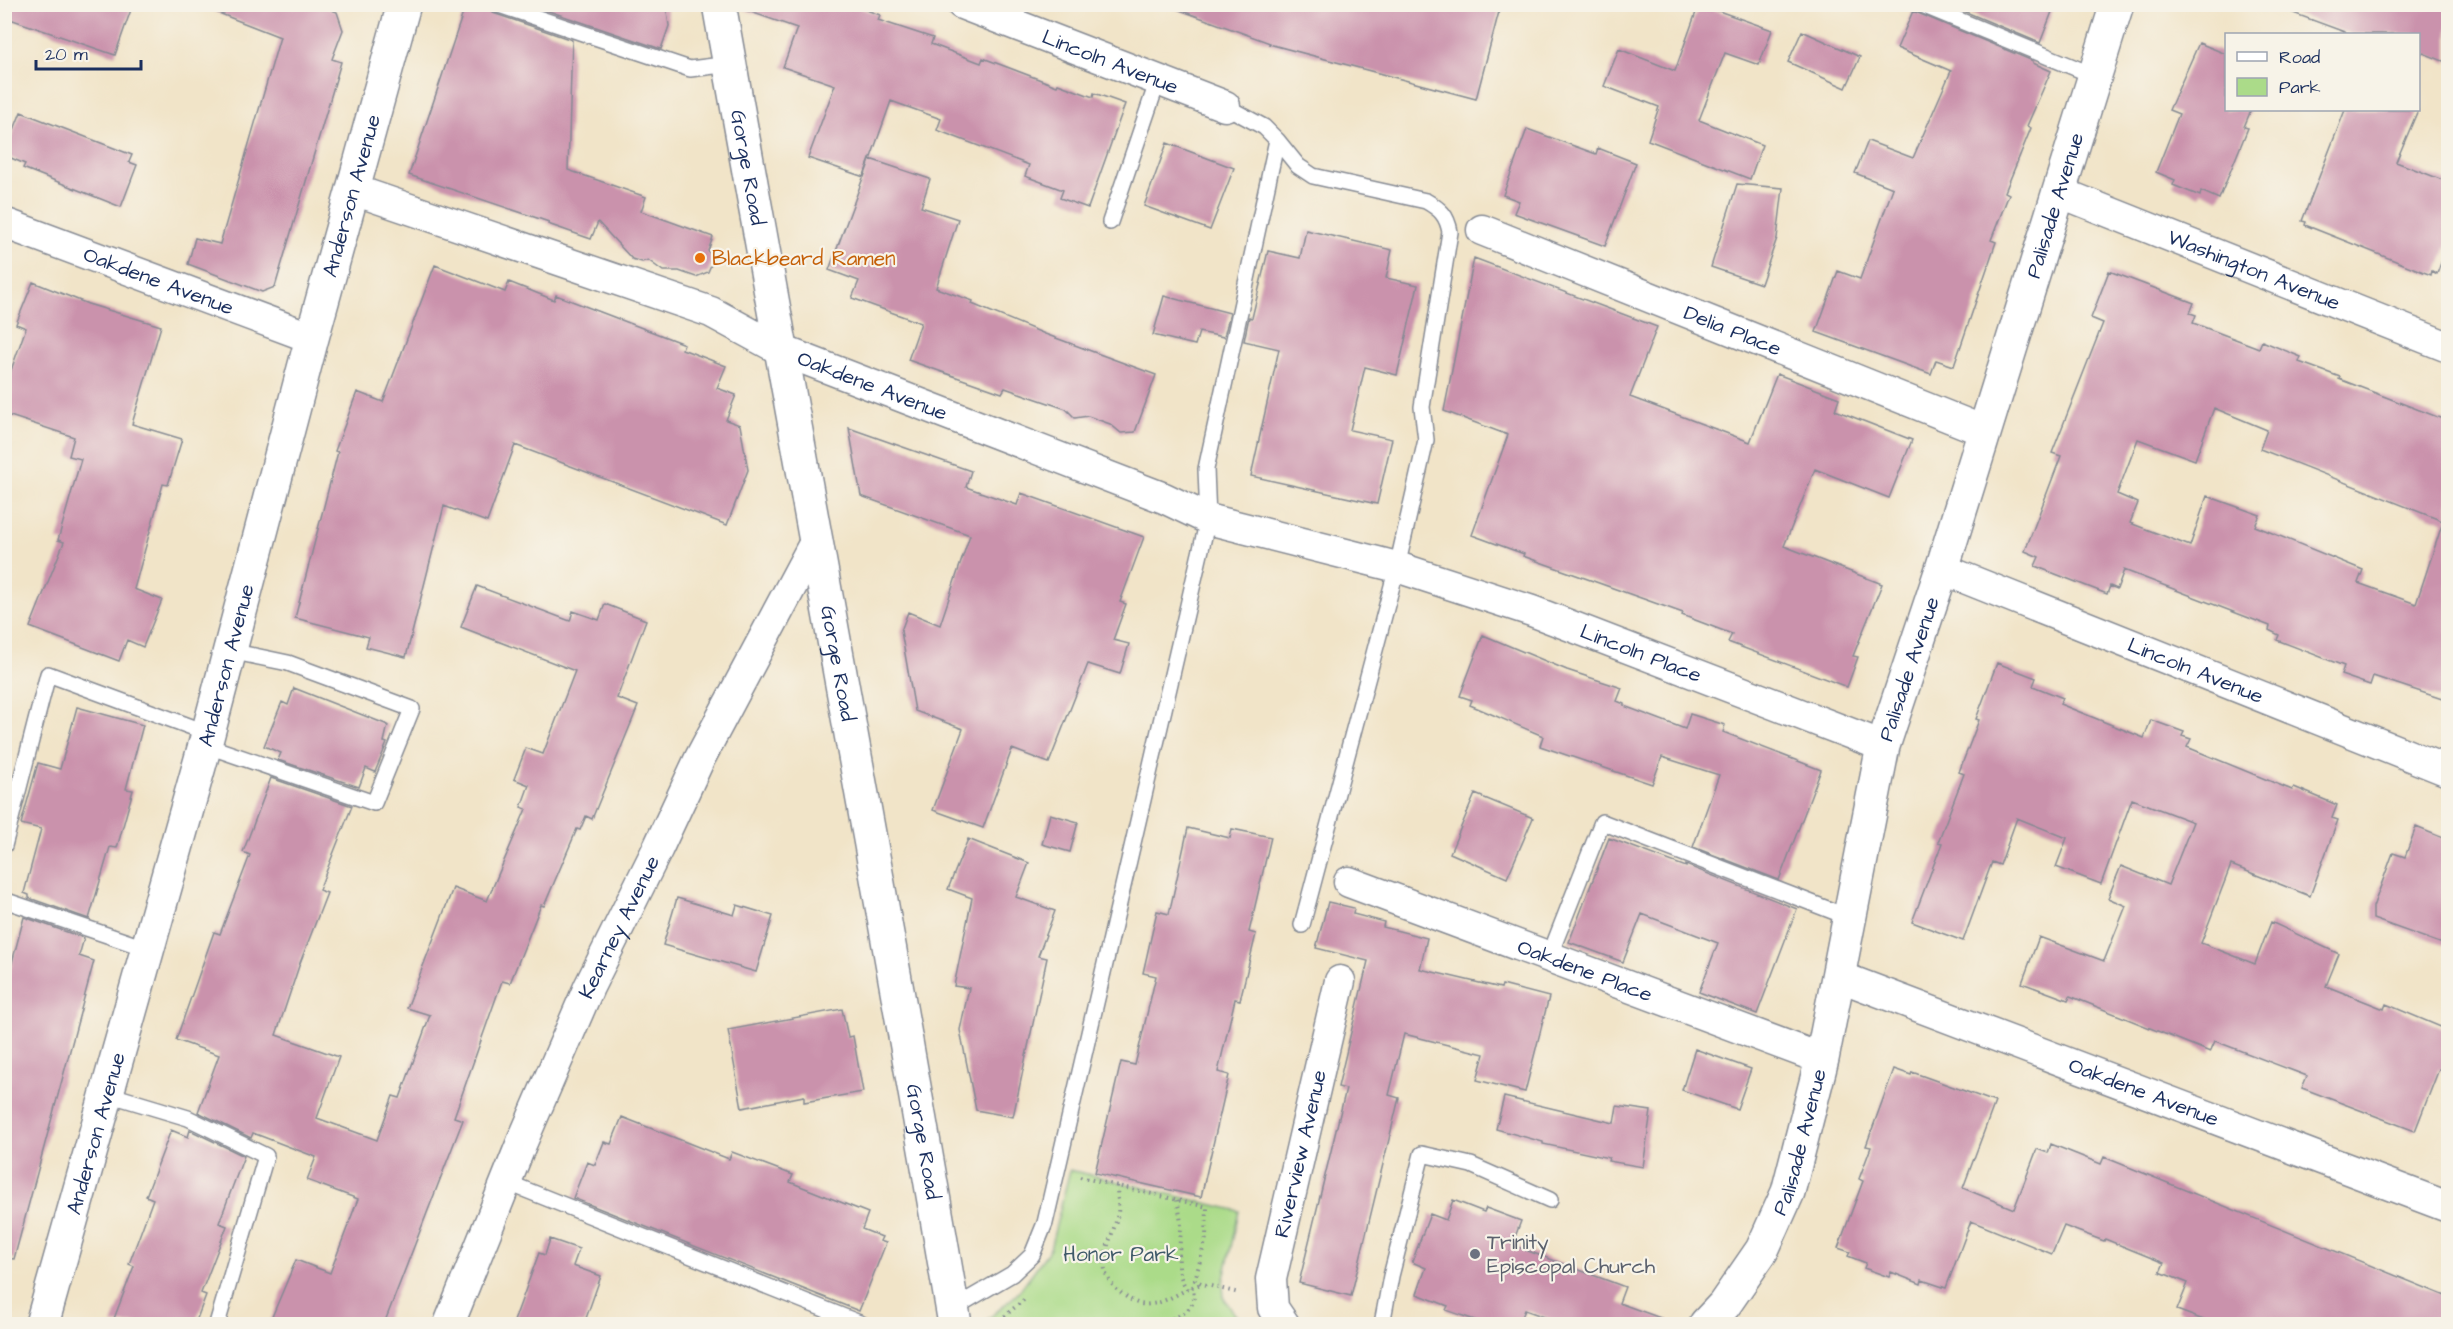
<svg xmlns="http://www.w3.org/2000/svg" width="2453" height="1329" viewBox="0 0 2453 1329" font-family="'Architects Daughter',sans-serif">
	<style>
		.green { fill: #abdb89; stroke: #638574; stroke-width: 1.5 }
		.building { fill: #ca92ac; fill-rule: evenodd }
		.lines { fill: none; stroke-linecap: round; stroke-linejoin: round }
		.lane-casing { stroke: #868a93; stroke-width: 18 }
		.street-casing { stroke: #868a93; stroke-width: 33 }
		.secondary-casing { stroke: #868a93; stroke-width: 36 }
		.path { stroke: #868a93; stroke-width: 4; stroke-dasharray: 1.5 4.5; stroke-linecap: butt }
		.lane { stroke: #fff; stroke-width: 15 }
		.street { stroke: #fff; stroke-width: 30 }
		.secondary { stroke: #fff; stroke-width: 33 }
		.food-dot { fill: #e8710a; stroke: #f7f3e8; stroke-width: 2 }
		.worship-dot { fill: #6b7280; stroke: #f7f3e8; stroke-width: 2 }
		.labels { text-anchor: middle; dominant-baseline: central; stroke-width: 4.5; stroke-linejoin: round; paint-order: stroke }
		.street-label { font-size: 21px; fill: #1b2f5e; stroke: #f7f3e8 }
		.food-label { font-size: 21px; fill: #c56008; stroke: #f7f3e8; text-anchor: start }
		.worship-label { font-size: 21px; fill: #5b616d; stroke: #f7f3e8; text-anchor: start }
		.park-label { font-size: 21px; fill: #3f5a69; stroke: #f7f3e8 }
	</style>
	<rect width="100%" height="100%" fill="#f7f3e8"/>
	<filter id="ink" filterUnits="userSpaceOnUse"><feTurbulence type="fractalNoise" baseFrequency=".0167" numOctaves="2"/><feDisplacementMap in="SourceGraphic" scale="12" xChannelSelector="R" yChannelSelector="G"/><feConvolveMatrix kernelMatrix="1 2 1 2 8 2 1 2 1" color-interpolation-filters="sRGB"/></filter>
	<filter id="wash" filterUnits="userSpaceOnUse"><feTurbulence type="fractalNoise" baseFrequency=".008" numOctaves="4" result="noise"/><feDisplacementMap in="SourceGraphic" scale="24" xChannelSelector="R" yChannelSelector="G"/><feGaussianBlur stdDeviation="1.35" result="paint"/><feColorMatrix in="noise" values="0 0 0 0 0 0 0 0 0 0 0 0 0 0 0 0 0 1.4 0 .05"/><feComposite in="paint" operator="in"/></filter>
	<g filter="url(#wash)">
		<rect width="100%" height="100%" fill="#f1e4c8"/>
		<path class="green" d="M 1070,1170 L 1239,1211 L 1223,1283 L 1224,1299 L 1242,1324 L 986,1324 L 987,1320 L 1017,1294 L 1050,1249 Z"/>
		<g id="blocks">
			<path class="building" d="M 4,4 L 133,4 L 115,55 L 4,17 Z
				M 203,4 L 317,4 L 337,12 L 343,30 L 332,59 L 341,62 L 275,287 L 262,292 L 188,264 L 195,238 L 220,244 L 280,37 L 203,7 Z
				M 466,4 L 486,4 L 493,13 L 572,40 L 568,170 L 646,197 L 641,211 L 713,237 L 708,251 L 713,260 L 708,272 L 696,277 L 679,271 L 663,271 L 648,260 L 642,262 L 632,259 L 598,222 L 591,239 L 548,224 L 549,222 L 409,175 Z
				M 528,4 L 666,4 L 669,26 L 661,49 Z
				M 742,4 L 850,4 L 880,15 L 878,20 L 933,38 L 931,44 L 981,63 L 983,58 L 1057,86 L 1058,84 L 1093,97 L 1094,93 L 1125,104 L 1088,208 L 1060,198 L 1063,190 L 1025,176 L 1029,165 L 937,130 L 941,119 L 891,101 L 864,177 L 808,158 L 835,85 L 783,67 L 797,28 L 742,9 Z
				M 1174,4 L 1501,4 L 1476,99 L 1269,44 L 1270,43 L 1174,8 Z
				M 1699,4 L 1772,30 L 1759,65 L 1725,53 L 1699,120 L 1762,145 L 1750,179 L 1648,140 L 1659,107 L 1604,86 L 1619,49 L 1675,71 Z
				M 1947,4 L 2055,4 L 2040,43 Z
				M 2278,4 L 2448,4 L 2448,63 L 2418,51 L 2418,34 L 2350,34 L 2277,7 Z
				M 1913,11 L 2033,61 L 2033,63 L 2051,71 L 2027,126 L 2031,128 L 2005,192 L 2009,194 L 1991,240 L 1996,242 L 1954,366 L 1936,360 L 1931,374 L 1816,332 L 1838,271 L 1860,279 L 1893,188 L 1855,173 L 1868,141 L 1913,158 L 1951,71 L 1897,48 Z
				M 1802,31 L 1860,57 L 1846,88 L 1788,62 Z
				M 2199,43 L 2226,54 L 2226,110 L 2251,110 L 2244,127 L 2248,128 L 2219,199 L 2201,191 L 2200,196 L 2173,185 L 2175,180 L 2156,172 L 2179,114 L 2169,110 Z
				M 2345,110 L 2418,110 L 2396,162 L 2448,182 L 2448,244 L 2437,274 L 2432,271 L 2431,275 L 2305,225 L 2306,222 L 2302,221 Z
				M 21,112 L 132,155 L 129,162 L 137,165 L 121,207 L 23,168 L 25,164 L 4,155 Z
				M 1527,129 L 1596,154 L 1598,148 L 1636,163 L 1605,246 L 1514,213 L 1519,201 L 1503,195 Z
				M 1167,143 L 1234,168 L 1210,230 L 1144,206 Z
				M 870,159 L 930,179 L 921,207 L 958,219 L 936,288 L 973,301 L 972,304 L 1045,334 L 1156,375 L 1135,432 L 1121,433 L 1110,424 L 1088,416 L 1075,418 L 1066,409 L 1031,397 L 1005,388 L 1002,393 L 908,360 L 921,323 L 852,298 L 859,281 L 829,270 Z
				M 1737,184 L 1783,188 L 1777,238 L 1761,284 L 1711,267 Z
				M 1306,230 L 1392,250 L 1386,278 L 1418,285 L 1397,375 L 1365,367 L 1350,430 L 1392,439 L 1377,504 L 1251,476 L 1279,349 L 1244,341 L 1249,317 L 1252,318 L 1268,251 L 1300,258 Z
				M 1474,258 L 1657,327 L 1630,397 L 1750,442 L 1777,374 L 1839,398 L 1835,410 L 1912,440 L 1889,498 L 1815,469 L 1784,546 L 1882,584 L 1853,656 L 1858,657 L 1847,687 L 1728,642 L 1732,634 L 1682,615 L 1683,613 L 1523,556 L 1524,554 L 1472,535 L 1508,435 L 1444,411 Z
				M 435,265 L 505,292 L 509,282 L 554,300 L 556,295 L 684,344 L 682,349 L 726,366 L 717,388 L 736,395 L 726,420 L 740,425 L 748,470 L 727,525 L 515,445 L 487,522 L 444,506 L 406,657 L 366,647 L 369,637 L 295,618 L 338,452 L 335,451 L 357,392 L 383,402 Z
				M 2109,271 L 2194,303 L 2190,313 L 2196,315 L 2193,323 L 2259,348 L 2262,341 L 2301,357 L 2299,362 L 2340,377 L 2339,379 L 2448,421 L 2448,701 L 2373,676 L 2370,685 L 2341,675 L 2344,666 L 2277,640 L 2279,635 L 2269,630 L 2270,626 L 2124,570 L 2117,589 L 2110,586 L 2107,594 L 2035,566 L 2039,557 L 2025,551 L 2061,456 L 2052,453 L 2103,323 L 2091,318 ZM 2214,408 L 2267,430 L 2260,449 L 2445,522 L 2443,522 L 2416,604 L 2358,583 L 2363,570 L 2255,526 L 2260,515 L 2207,496 L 2190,546 L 2130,523 L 2138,503 L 2117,494 L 2138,439 L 2195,460 Z
				M 33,282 L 88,304 L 161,326 L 132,424 L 182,439 L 168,485 L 163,484 L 134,589 L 162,600 L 143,647 L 127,640 L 119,661 L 30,627 L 64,542 L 58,540 L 81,459 L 69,456 L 74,437 L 4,414 L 4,390 L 26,328 L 16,324 Z
				M 1164,296 L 1230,313 L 1224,337 L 1199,332 L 1195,345 L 1153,335 Z
				M 849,428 L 971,471 L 966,487 L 1017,505 L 1021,493 L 1144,537 L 1120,602 L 1126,604 L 1113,640 L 1129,644 L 1120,674 L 1088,664 L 1049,763 L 1012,749 L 983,828 L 933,810 L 963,729 L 915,711 L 901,631 L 908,612 L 940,625 L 970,535 L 861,496 Z
				M 477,586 L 570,621 L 573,611 L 599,620 L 605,604 L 646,620 L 617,698 L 638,706 L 592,819 L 586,816 L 580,830 L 577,829 L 544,906 L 541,905 L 510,983 L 502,981 L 454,1117 L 463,1120 L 384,1324 L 269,1324 L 296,1260 L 330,1273 L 358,1199 L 307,1180 L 316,1157 L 253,1133 L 251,1138 L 198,1112 L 219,1055 L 176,1040 L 214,932 L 220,934 L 250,855 L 243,852 L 271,778 L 352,806 L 319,890 L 327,893 L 300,963 L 276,1035 L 339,1057 L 317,1118 L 377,1140 L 393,1096 L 400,1098 L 430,1015 L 407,1008 L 453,888 L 487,901 L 526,809 L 521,807 L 529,785 L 514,779 L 526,748 L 543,754 L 575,671 L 461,627 Z
				M 1483,635 L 1567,670 L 1622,688 L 1617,701 L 1624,704 L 1624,706 L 1685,729 L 1690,714 L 1725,725 L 1723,732 L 1821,770 L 1779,880 L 1693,847 L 1719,775 L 1662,757 L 1652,784 L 1540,746 L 1543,736 L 1470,705 L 1472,700 L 1460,696 Z
				M 1997,663 L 2036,678 L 2033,686 L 2063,698 L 2060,704 L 2144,738 L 2151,720 L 2184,732 L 2182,736 L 2191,739 L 2187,747 L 2292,790 L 2294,787 L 2337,805 L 2332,818 L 2338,820 L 2310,896 L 2231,865 L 2201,943 L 2255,964 L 2271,922 L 2339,954 L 2326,986 L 2384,1009 L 2386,1004 L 2448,1030 L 2448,1073 L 2439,1069 L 2415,1131 L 2302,1088 L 2307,1076 L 2215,1041 L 2210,1052 L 2070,996 L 2068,1000 L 2022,983 L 2039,937 L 2104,961 L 2126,906 L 2108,898 L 2121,866 L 2168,885 L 2193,822 L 2132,799 L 2101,884 L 2056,867 L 2067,838 L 2017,818 L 2000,865 L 1992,862 L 1963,941 L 1912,922 L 1942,843 L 1938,842 L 1964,774 L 1959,772 L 1979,720 L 1976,719 Z
				M 294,688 L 388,725 L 384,742 L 387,743 L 375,772 L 366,768 L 359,787 L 278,760 L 281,753 L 264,746 L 282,702 L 288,705 Z
				M 77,707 L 143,725 L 126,789 L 133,790 L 117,848 L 110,847 L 89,919 L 29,898 L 29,895 L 24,893 L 41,829 L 21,824 L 38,763 L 60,769 Z
				M 1475,794 L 1533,818 L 1507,878 L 1450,853 Z
				M 1050,814 L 1078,822 L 1070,852 L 1042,844 Z
				M 2416,827 L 2448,840 L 2448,946 L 2373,919 L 2373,907 L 2393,853 L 2405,857 Z
				M 1188,828 L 1230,838 L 1232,829 L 1271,837 L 1249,932 L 1256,934 L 1240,1000 L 1235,999 L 1218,1072 L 1229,1075 L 1201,1197 L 1095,1173 L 1121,1062 L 1135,1065 L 1156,976 L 1143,973 L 1157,911 L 1169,914 Z
				M 1609,838 L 1686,867 L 1686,865 L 1797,909 L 1757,1014 L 1699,992 L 1718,943 L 1642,914 L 1623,962 L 1569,942 Z
				M 968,839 L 1029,863 L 1016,897 L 1055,911 L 1038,956 L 1047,958 L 1013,1117 L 976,1110 L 960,1030 L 969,988 L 954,986 L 972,898 L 948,889 Z
				M 677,898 L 734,915 L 737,905 L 773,916 L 756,972 L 663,945 Z
				M 1328,902 L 1354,908 L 1353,914 L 1384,922 L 1383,927 L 1427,938 L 1420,969 L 1501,988 L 1502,985 L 1549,997 L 1525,1092 L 1477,1080 L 1484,1054 L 1404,1034 L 1389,1095 L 1399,1098 L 1351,1296 L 1299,1283 L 1346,1089 L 1338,1087 L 1368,961 L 1316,948 Z
				M 24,917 L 84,938 L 79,956 L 94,961 L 14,1259 L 4,1258 L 4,993 Z
				M 842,1009 L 848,1037 L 853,1036 L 863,1092 L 804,1102 L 804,1096 L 742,1108 L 728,1030 Z
				M 1695,1049 L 1751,1069 L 1737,1109 L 1682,1090 Z
				M 1894,1069 L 1911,1075 L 1912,1072 L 1995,1102 L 1963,1188 L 2014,1209 L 2037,1149 L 2048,1153 L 2051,1144 L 2101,1164 L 2104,1157 L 2448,1297 L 2448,1324 L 2214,1324 L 2177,1310 L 2188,1283 L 2160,1272 L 2164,1263 L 2105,1239 L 2104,1241 L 2064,1226 L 2052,1254 L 1971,1221 L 1946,1288 L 1922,1280 L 1921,1284 L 1891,1272 L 1889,1277 L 1864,1268 L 1866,1263 L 1848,1256 L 1850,1252 L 1838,1248 L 1863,1181 L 1859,1179 L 1871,1147 L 1866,1146 Z
				M 1504,1097 L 1614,1123 L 1617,1106 L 1651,1111 L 1643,1167 L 1608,1161 L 1609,1158 L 1543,1144 L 1543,1142 L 1496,1129 Z
				M 622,1117 L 729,1159 L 732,1152 L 793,1175 L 790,1182 L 868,1213 L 862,1229 L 882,1237 L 880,1241 L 886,1243 L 859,1311 L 573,1198 L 587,1162 L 595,1165 L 604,1142 L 611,1144 Z
				M 171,1130 L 188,1137 L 190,1130 L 244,1156 L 219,1223 L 227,1226 L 201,1293 L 206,1295 L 195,1324 L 112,1324 L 134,1266 L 129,1264 L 153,1199 L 146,1196 Z
				M 1453,1200 L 1484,1212 L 1486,1208 L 1521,1221 L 1512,1245 L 1625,1287 L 1619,1303 L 1669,1321 L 1669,1324 L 1564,1324 L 1525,1310 L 1519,1324 L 1486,1324 L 1446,1310 L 1448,1306 L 1417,1294 L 1426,1268 L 1412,1262 L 1430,1214 L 1446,1220 Z
				M 550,1239 L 579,1249 L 573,1266 L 601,1276 L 584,1324 L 513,1324 L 539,1253 L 545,1255 Z"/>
		</g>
	</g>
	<g filter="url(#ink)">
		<use href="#blocks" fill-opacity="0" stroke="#868a93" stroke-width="1.5"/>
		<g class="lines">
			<defs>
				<path id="lane" d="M 496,4 L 690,69 L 730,64
					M 1920,4 L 2095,76
					M 1225,106 L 1264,127 L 1277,140
					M 1110,222 L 1158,80
					M 205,745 L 374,803 L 412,709 L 288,663 L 230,651
					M 4,846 L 48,674 L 208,733
					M 4,900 L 148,949
					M 1549,957 L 1602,822 L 1848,917
					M 108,1094 L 188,1118 L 266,1156 L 217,1324
					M 506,1182 L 862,1324
					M 952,1309 L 1012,1274 L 1032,1255 L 1045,1223 L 1208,519 L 1206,469 L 1277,140 L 1298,166 L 1313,176 L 1426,201 C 1440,209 1447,215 1450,232 L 1422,407 L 1426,440 L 1397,567 L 1302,925
					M 1382,1324 L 1391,1276 L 1422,1154 L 1471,1165 L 1550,1200"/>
				<g id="street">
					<path id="s1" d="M 962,4 L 1225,106"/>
					<path id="s2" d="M 354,190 L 711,312 L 781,350 L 1164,498 L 1208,519 L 1397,567 L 1532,611 L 1883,746"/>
					<path id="s3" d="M 2059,192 L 2448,347"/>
					<path id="s4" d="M 4,223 L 312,338"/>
					<path id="s5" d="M 1482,230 L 1984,431"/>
					<path id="s6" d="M 1942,569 L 2448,771"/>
					<path id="s7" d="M 1349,882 L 1822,1059"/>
					<path id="s8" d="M 1838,976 L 2448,1207"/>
					<path id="s9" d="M 449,1324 L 522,1142 L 589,987 L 658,848 L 700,758 L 815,542"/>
					<path id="s10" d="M 1284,1324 L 1273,1308 L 1271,1279 L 1340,981"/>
				</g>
				<g id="secondary">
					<path id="s11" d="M 719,4 C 797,445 881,884 955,1324"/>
					<path id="s12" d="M 42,1324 L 205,745 L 312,338 L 404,4"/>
					<path id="s13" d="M 1706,1324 L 1724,1305 L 1762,1250 L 1788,1192 L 1822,1059 L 1883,746 L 1942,569 L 2117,4"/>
				</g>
			</defs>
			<use href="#lane" class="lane-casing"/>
			<use href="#street" class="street-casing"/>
			<use href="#secondary" class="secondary-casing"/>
			<path class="path" d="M 1080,1177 L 1207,1207 L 1206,1238 L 1195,1280 L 1203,1284 L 1239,1293
				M 1117,1186 C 1117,1195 1119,1205 1118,1213 C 1112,1245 1087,1269 1125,1296 C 1134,1302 1140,1306 1151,1304 C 1169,1302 1184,1288 1202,1284
				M 1177,1200 C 1179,1209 1181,1219 1181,1228 C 1180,1248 1174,1272 1187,1289
				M 995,1324 L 1026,1298
				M 1149,1324 C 1169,1321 1202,1313 1192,1287"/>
			<use href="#lane" class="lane"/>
			<use href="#street" class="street"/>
			<use href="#secondary" class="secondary"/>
		</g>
	</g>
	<circle class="food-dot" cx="700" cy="258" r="6"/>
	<circle class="worship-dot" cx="1475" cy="1254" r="6"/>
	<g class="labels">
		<g class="street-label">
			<text stroke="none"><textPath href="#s1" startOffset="159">Lincoln Avenue</textPath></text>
			<text stroke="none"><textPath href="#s11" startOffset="166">Gorge Road</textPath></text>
			<text stroke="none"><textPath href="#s12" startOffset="1170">Anderson Avenue</textPath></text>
			<text stroke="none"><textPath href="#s13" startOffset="1180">Palisade Avenue</textPath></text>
			<text stroke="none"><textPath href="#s3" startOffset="210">Washington Avenue</textPath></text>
			<text stroke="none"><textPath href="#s4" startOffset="165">Oakdene Avenue</textPath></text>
			<text stroke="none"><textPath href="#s5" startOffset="270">Delia Place</textPath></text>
			<text stroke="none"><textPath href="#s2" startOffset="555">Oakdene Avenue</textPath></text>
			<text stroke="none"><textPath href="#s2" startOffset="1370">Lincoln Place</textPath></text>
			<text stroke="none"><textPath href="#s11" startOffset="670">Gorge Road</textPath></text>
			<text stroke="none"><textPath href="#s12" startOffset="684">Anderson Avenue</textPath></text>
			<text stroke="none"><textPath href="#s13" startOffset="694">Palisade Avenue</textPath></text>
			<text stroke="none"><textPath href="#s6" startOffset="273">Lincoln Avenue</textPath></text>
			<text stroke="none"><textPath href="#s9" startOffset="432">Kearney Avenue</textPath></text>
			<text stroke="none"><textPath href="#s7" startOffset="252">Oakdene Place</textPath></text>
			<text stroke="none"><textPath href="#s8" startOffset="327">Oakdene Avenue</textPath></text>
			<text stroke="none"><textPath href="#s12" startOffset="198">Anderson Avenue</textPath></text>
			<text stroke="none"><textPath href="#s13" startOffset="208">Palisade Avenue</textPath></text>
			<text stroke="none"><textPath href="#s11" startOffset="1156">Gorge Road</textPath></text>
			<text stroke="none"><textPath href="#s10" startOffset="177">Riverview Avenue</textPath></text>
		</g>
		<g class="food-label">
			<text x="712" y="258">Blackbeard Ramen</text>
		</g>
		<g class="worship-label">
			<text x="1487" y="1242">Trinity<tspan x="1487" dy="24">Episcopal Church</tspan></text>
		</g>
		<g class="park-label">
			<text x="1121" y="1254">Honor Park</text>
		</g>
	</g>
	<rect width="2453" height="1329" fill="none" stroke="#f7f3e8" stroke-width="24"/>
	<rect x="2225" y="33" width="195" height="78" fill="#f7f3e8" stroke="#9fa5b1" stroke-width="1.5"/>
	<rect x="2237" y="52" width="30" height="9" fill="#ffffff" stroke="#9fa5b1" stroke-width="1.5"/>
	<text x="2279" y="63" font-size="18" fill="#1b2f5e">Road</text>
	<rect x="2237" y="78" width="30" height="18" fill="#abdb89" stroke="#9fa5b1" stroke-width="1.5"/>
	<text x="2279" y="93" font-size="18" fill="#1b2f5e">Park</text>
	<path d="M36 60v9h105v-9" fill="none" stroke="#1b2f5e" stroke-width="3"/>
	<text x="45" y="60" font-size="18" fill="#1b2f5e" stroke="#f7f3e8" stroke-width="4.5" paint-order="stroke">20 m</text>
</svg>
